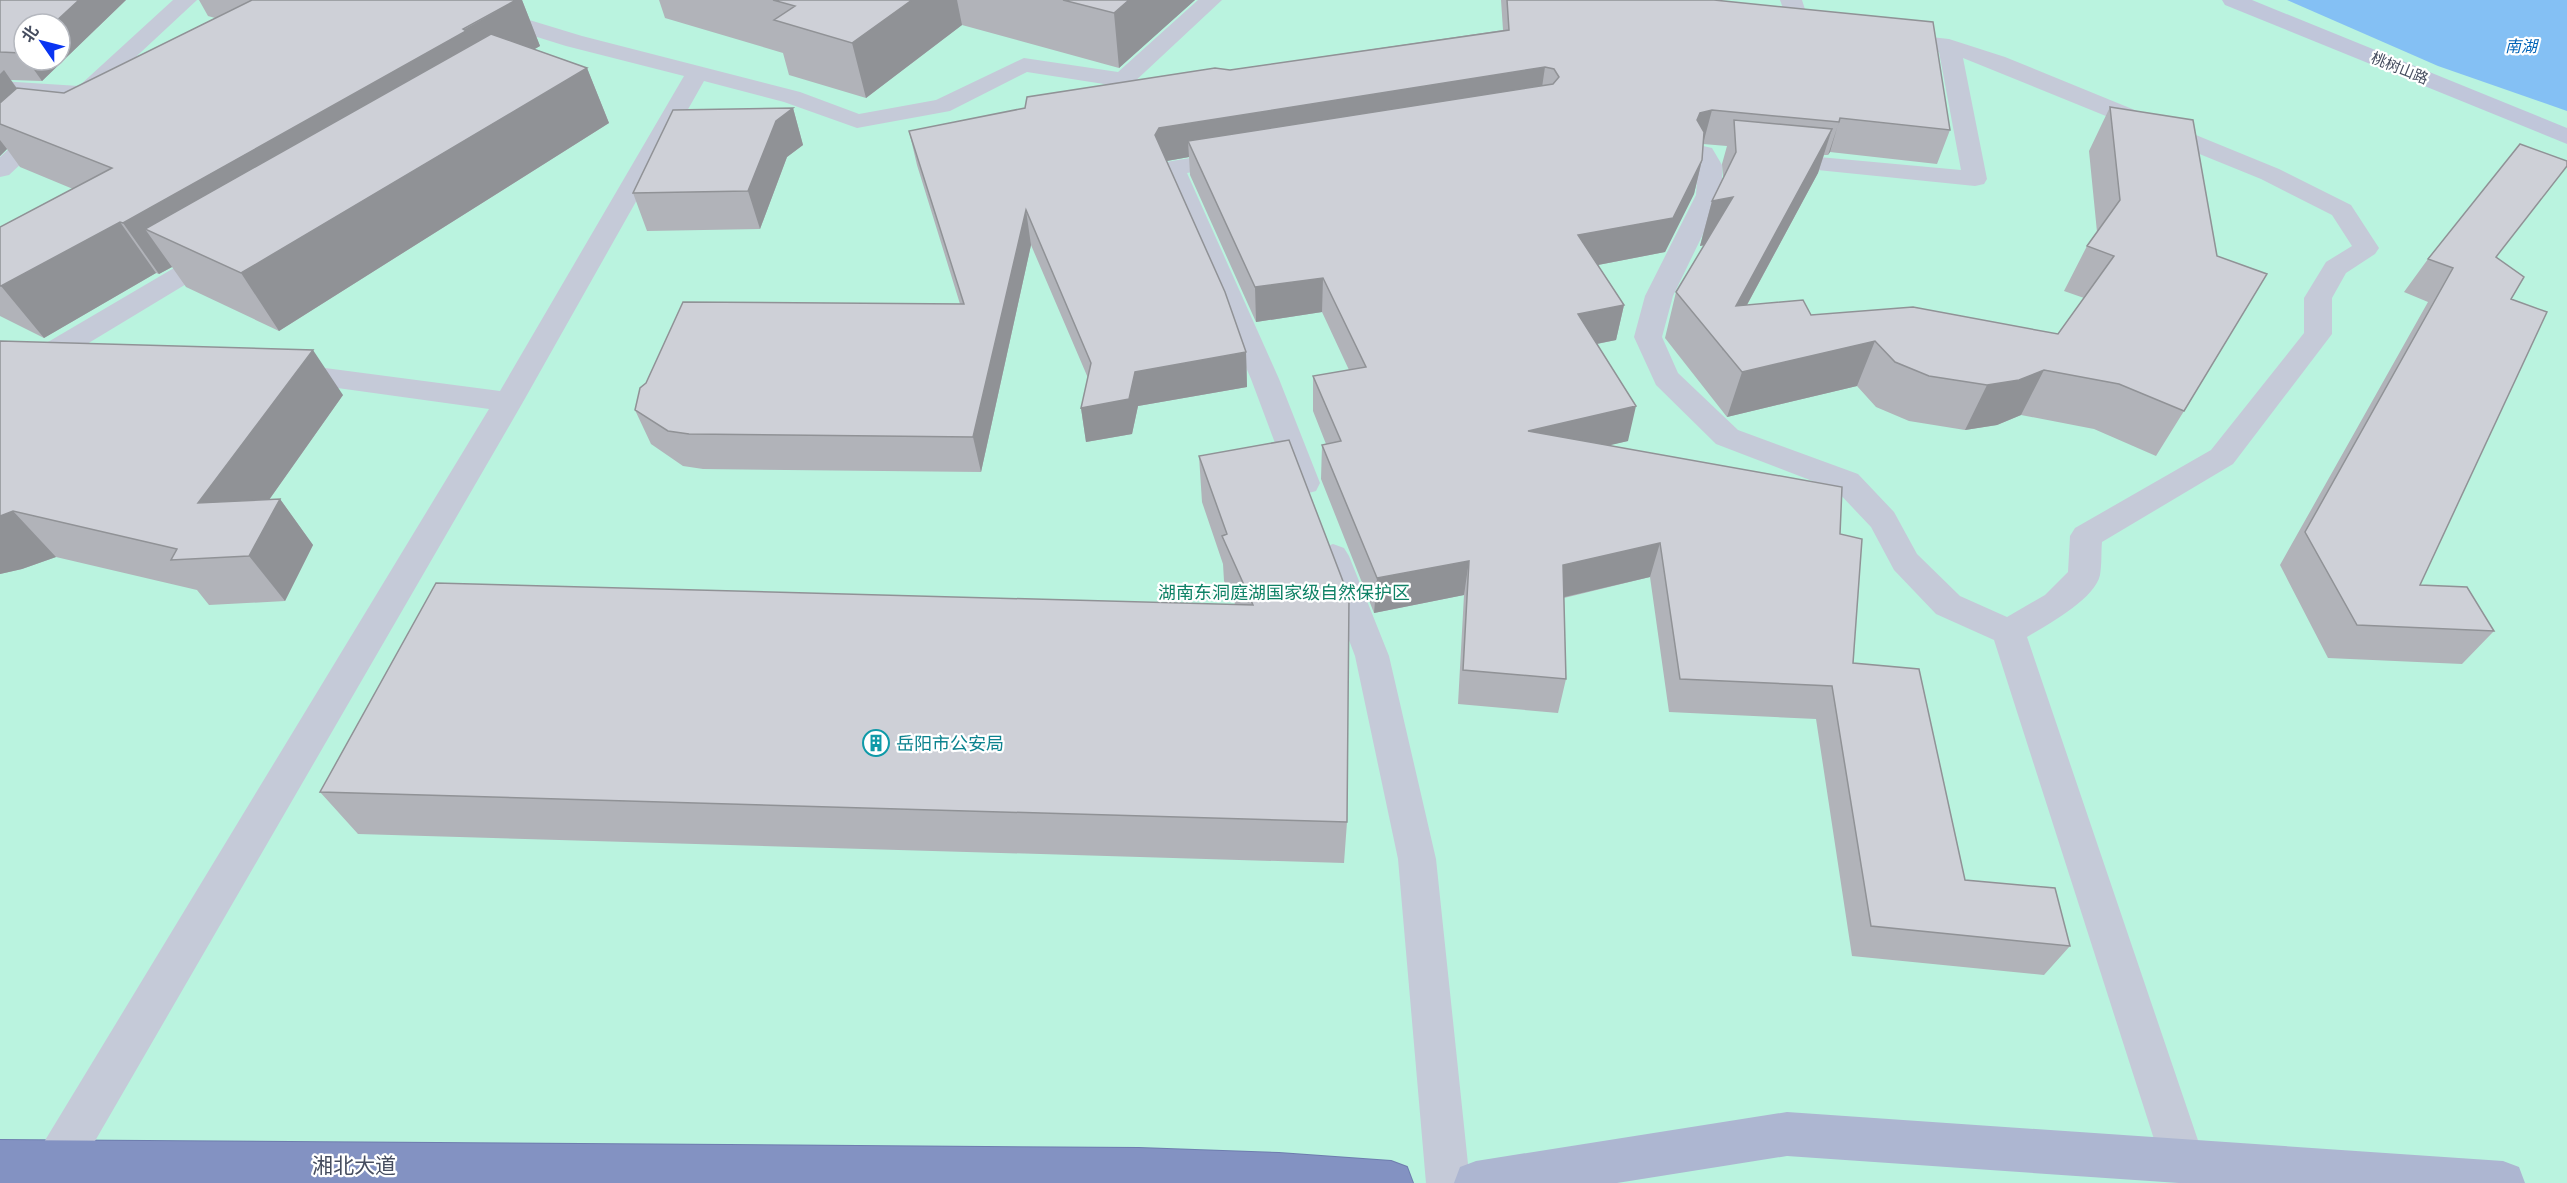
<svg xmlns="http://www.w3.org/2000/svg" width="2567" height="1183" viewBox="0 0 2567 1183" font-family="Poppins,'Noto Sans SC',sans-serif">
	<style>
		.green { fill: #baf3df; fill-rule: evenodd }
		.water { fill: #84c0f4 }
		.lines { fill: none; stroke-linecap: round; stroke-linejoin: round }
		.highway-casing { stroke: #6e7dae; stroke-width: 2 }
		.street { fill: #c5cad8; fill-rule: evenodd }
		.secondary { fill: #c0c6da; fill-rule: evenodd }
		.primary { fill: #adb6d1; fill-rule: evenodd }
		.highway { fill: #8392c2; fill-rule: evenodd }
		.wall { fill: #b1b3b9; fill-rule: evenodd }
		.shaded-wall { fill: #909296 }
		.building { fill: #ced0d7; stroke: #909296; stroke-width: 1.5 }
		.labels { text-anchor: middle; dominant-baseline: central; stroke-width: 4.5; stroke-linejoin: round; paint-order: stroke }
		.far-street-label { font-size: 15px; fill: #464d5f; stroke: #fff }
		.far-water-label { font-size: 16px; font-style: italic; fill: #0063b7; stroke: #fff }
		.park-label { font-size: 18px; fill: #0f8266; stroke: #fff }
		.culture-label { font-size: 18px; fill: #0d838f; stroke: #fff; text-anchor: start }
		.near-street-label { font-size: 21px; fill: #464d5f; stroke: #fff }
	</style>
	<rect width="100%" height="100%" fill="#f2f0ef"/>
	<path class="green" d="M 0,0 L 2567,0 L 2567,1183 L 0,1183 ZM 24,24 L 60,24 L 60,60 L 24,60 Z"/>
	<path class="water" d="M 2287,0 L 2567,0 L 2567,111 L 2438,66 Z"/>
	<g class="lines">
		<defs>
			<path id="highway" d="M 0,1140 L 1139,1148 L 1279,1153 L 1391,1161 L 1407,1167 L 1413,1183 L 0,1183 Z"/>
		</defs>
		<use href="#highway" class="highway-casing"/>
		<path class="street" d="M 173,0 L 197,0 L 9,175 L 0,177 L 0,157 L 64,99 L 0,95 L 0,81 L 79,86 Z
			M 431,0 L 464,0 L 582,36 L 800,92 L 859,114 L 936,100 L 1024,58 L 1118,72 L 1198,0 L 1222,0 L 1131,85 L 1123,87 L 1027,72 L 950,111 L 857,128 L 784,102 L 704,81 L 523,402 L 73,1179 C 61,1183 53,1183 41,1179 L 35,1163 L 41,1147 L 489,409 L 287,381 L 277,379 L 273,372 L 277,365 L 287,363 L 500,391 L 684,76 L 566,46 L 434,5 Z
			M 1780,0 L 1802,0 L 1810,25 L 1829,28 L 1832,33 L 1829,38 L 1821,40 L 1793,36 Z
			M 1894,33 L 1949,39 L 2005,57 L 2279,169 L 2351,205 L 2379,248 L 2375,254 L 2346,273 L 2332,298 L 2332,334 L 2233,464 L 2102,542 C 2101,552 2102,564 2100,575 C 2095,599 2047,625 2027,637 L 2205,1161 L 2199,1177 L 2183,1183 L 2167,1177 L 2161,1161 L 1994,640 L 1936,614 L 1894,570 L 1871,527 L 1836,490 L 1716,444 L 1656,385 L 1634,337 L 1645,296 L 1696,195 L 1698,165 L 1691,153 L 1694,148 L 1703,146 L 1712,148 L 1722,165 L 1722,195 L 1673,296 L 1662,337 L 1678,373 L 1738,430 L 1858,474 L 1894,512 L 1917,554 L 1960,596 L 2007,617 L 2045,595 L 2068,572 L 2070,536 L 2075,528 L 2211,450 L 2304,333 L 2304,298 L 2326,262 L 2352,246 L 2332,215 L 2261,179 L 1963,58 L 1987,179 L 1984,184 L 1975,186 L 1767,165 L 1764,160 L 1767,155 L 1776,153 L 1961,170 L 1939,52 L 1886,45 L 1883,40 L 1886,35 Z
			M 1233,151 L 1242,153 L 1245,158 L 1242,163 L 1187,173 L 1279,379 L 1320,483 L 1316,491 L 1305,494 L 1294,491 L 1290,483 L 1251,379 L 1160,168 L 1163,163 L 1172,161 Z
			M 217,246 L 226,248 L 230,254 L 226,260 L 39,373 L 29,375 L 19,373 L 15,366 L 19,359 L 208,248 Z
			M 1333,544 L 1344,548 L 1349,556 L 1389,656 L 1436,859 L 1470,1183 L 1426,1183 L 1398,859 L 1355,656 L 1317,556 L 1322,548 Z"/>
		<path class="secondary" d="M 2222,0 L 2252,0 L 2567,128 L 2567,144 L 2225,5 Z"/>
		<path class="primary" d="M 1787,1112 L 2503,1161 L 2519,1167 L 2525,1183 L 2179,1183 L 1787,1156 L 1617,1183 L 1454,1183 L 1460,1167 L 1476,1161 Z"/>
		<use href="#highway" class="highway"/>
	</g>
	<path class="wall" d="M 0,0 L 126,0 L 42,81 L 11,80 L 17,88 L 64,93 L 215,18 L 208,16 L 199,0 L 522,0 L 540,46 L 534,49 L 587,68 L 609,123 L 279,331 L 186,287 L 172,267 L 159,274 L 156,273 L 44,338 L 0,316 L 0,227 L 73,189 L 20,167 L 7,149 L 0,156 ZM 24,24 L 60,24 L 60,60 L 24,60 Z
		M 659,0 L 1195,0 L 1119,68 L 962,25 L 866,98 L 789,75 L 783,53 L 665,18 Z
		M 1501,0 L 1714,0 L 1950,130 L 1937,164 L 1830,152 L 1828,155 L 1824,155 L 1818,173 L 1747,305 L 1811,315 L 2058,334 L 2084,298 L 2064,291 L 2087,246 L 2097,232 L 2089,151 L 2110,107 L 2184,411 L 2156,456 L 2094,429 L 2021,415 L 1997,425 L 1965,430 L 1909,421 L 1876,407 L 1857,386 L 1727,417 L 1665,338 L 1676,292 L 1704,245 L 1700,246 L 1712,201 L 1723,178 L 1722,164 L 1727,146 L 1703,144 L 1702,160 L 1694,194 L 1665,252 L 1598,265 L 1624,305 L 1616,340 L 1597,344 L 1628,441 L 1609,445 L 1840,534 L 1853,663 L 1965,880 L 2070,946 L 2044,975 L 1852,956 L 1816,719 L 1669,712 L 1650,577 L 1564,598 L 1566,679 L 1558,713 L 1458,704 L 1464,595 L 1374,613 L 1321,479 L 1322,445 L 1326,444 L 1313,411 L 1313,376 L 1349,370 L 1322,312 L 1256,322 L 1190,175 L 1189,157 L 1167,161 L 1246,352 L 1247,387 L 1138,406 L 1132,434 L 1086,442 L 1081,408 L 1088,378 L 1031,245 L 981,472 L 703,469 L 683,466 L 651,444 L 635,410 L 960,304 L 917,165 L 909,131 L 1230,70 L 1503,30 Z
		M 793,108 L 803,145 L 787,157 L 760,229 L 647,231 L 633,193 Z
		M 2496,258 L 2511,299 L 2420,585 L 2494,631 L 2462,664 L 2328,658 L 2280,565 L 2428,302 L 2404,292 L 2428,259 Z
		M 0,341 L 343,395 L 269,500 L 280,499 L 313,545 L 285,601 L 209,605 L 197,590 L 56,557 L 22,569 L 0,574 Z
		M 1199,456 L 1347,822 L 1344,863 L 358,834 L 320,792 L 1235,604 L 1224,581 L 1223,564 L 1202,502 Z"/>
	<path class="shaded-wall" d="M 79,0 L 126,0 L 42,81 L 27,60 L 60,60 L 60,24 L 53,24 Z
		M 516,0 L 522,0 L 540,46 L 487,77 L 145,229 L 172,267 L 159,274 L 123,223 Z
		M 912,0 L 957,0 L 962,25 L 866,98 L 852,43 Z
		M 1129,0 L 1195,0 L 1119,68 L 1114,13 Z
		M 1545,67 L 1540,101 L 1188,141 L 1189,157 L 1161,162 L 1155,135 L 1159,128 Z
		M 587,68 L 609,123 L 279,331 L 241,273 Z
		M 4,70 L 24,99 L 0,124 L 0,74 Z
		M 793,108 L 803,145 L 787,157 L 760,229 L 748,191 L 776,121 Z
		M 1712,110 L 1703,144 L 1697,120 L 1700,113 Z
		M 1840,118 L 1830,152 L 1828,155 L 1839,122 Z
		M 1832,129 L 1818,173 L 1722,351 L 1736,306 Z
		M 0,140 L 7,149 L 0,156 Z
		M 1702,160 L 1694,194 L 1665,252 L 1572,270 L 1578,235 Z
		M 1733,197 L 1720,242 L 1700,246 L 1712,201 Z
		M 1026,210 L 1031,245 L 981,472 L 973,437 Z
		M 120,222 L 156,273 L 44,338 L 1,286 Z
		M 1323,278 L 1322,312 L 1256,322 L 1255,287 Z
		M 1624,305 L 1616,340 L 1571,349 L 1578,314 Z
		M 1875,341 L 1857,386 L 1727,417 L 1742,372 Z
		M 313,350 L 343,395 L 235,548 L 198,503 Z
		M 1246,352 L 1247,387 L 1138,406 L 1132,434 L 1086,442 L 1081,408 L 1135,372 Z
		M 2044,370 L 2021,415 L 1997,425 L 1965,430 L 1987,385 Z
		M 1636,406 L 1628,441 L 1522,466 L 1528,431 Z
		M 280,499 L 313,545 L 285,601 L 249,556 Z
		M 13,511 L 56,557 L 22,569 L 0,574 L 0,516 Z
		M 1660,543 L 1650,577 L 1556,599 L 1563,565 Z
		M 1469,561 L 1464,595 L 1374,613 L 1377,578 Z"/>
	<path class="building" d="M 0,0 L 79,0 L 53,24 L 24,24 L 24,51 L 22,53 L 0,52 Z
		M 252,0 L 516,0 L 463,29 L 466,31 L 123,223 L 120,222 L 1,286 L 0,286 L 0,227 L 112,168 L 0,124 L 0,103 L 17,88 L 64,93 Z
		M 773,0 L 912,0 L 852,43 L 774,20 L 795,6 Z
		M 1063,0 L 1129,0 L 1114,13 Z
		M 1507,0 L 1714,0 L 1933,22 L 1950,130 L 1840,118 L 1839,122 L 1712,110 L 1700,113 L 1697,120 L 1704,132 L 1702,160 L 1673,218 L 1578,235 L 1624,305 L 1578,314 L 1636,406 L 1528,431 L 1842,487 L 1840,534 L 1862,539 L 1853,663 L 1919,669 L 1965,880 L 2055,888 L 2070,946 L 1871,926 L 1832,686 L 1680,679 L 1660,543 L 1563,565 L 1566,679 L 1463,670 L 1469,561 L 1377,578 L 1322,445 L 1341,441 L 1313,376 L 1366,367 L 1323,278 L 1255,287 L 1188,141 L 1553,84 L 1559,77 L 1554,69 L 1545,67 L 1159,128 L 1155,135 L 1225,292 L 1246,352 L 1135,372 L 1129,399 L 1081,408 L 1091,363 L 1026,210 L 973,437 L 689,434 L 668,431 L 635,410 L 640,388 L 646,383 L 683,302 L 964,304 L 909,131 L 1025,108 L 1027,97 L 1215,68 L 1230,70 L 1509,30 Z
		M 491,34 L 587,68 L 241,273 L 145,229 Z
		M 2110,107 L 2193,120 L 2217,256 L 2267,274 L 2184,411 L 2119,384 L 2044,370 L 2019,380 L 1987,385 L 1929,376 L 1895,362 L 1875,341 L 1742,372 L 1676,292 L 1733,197 L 1712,201 L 1736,152 L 1734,120 L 1832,129 L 1736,306 L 1803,300 L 1811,315 L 1913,307 L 2058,334 L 2114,256 L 2087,246 L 2120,200 Z
		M 793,108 L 776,121 L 748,191 L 633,193 L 673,110 Z
		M 2520,144 L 2567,161 L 2567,166 L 2496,257 L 2524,277 L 2511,299 L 2547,312 L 2420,585 L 2467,587 L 2494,631 L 2357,625 L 2305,532 L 2453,268 L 2428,259 Z
		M 0,341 L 313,350 L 198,503 L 280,499 L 249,556 L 171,560 L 177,549 L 13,511 L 0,516 Z
		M 1289,440 L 1349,597 L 1347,822 L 320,792 L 436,583 L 1253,605 L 1222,536 L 1227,534 L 1199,456 Z"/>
	<defs>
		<symbol id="building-ring" viewBox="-11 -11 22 22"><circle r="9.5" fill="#fff" stroke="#0f9aa8" stroke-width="1.5"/><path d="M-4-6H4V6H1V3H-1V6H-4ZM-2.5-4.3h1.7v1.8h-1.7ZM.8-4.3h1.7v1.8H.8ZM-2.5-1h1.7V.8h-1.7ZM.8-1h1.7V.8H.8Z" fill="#0f9aa8"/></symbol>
	</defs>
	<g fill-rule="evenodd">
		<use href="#building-ring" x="861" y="728" width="30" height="30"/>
	</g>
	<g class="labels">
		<g class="far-street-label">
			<text transform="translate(2400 68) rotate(22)">桃树山路</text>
		</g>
		<g class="far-water-label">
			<text x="2521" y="46">南湖</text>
		</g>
		<g class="park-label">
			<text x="1284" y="592">湖南东洞庭湖国家级自然保护区</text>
		</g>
		<g class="culture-label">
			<text x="896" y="743">岳阳市公安局</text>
		</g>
		<g class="near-street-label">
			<text x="354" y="1165">湘北大道</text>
		</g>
	</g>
	<g transform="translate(42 42) rotate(305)"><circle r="28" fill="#ffffff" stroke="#b5b8bf" stroke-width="1.5"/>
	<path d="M0-4.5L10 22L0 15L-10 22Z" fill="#0934f2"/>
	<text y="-9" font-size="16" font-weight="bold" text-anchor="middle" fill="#464d5f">北</text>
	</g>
</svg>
